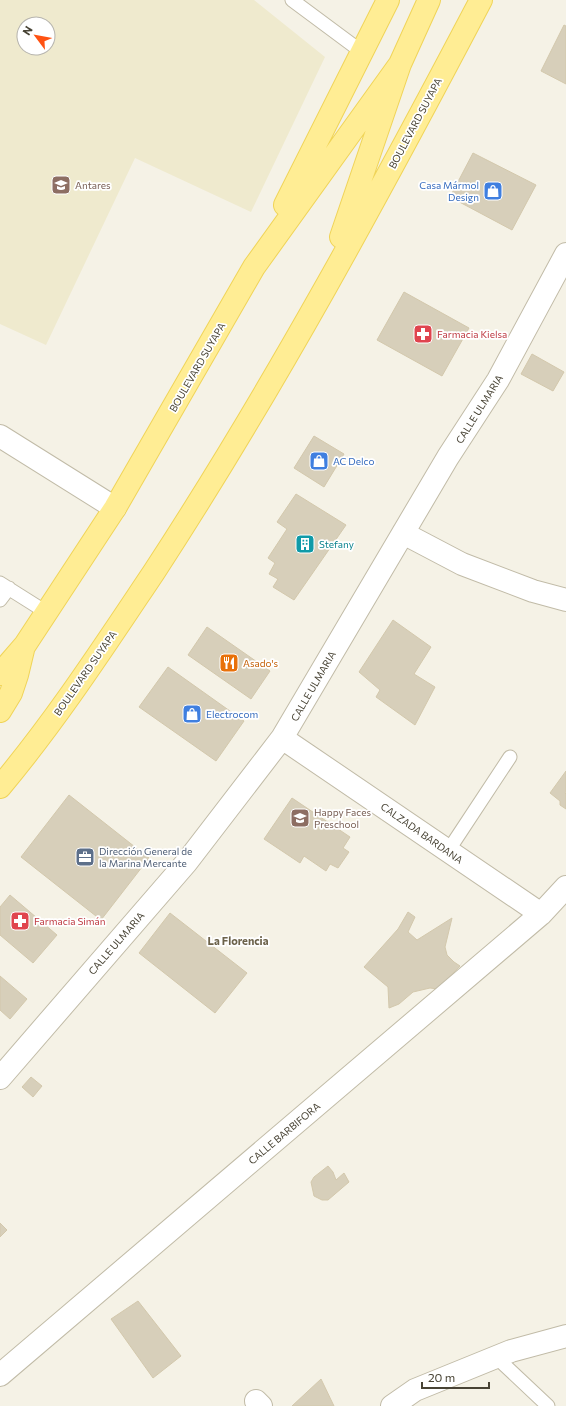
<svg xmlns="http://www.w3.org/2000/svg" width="566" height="1406" viewBox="0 0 566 1406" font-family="Commissioner,sans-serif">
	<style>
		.education { fill: #efeace; fill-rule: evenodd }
		.building { fill: #d7cfba; stroke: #d3c8ac }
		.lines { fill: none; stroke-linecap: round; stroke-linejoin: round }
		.lane-casing { stroke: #c1bba7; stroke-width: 15 }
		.street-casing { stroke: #c1bba7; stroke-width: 24 }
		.primary-casing { stroke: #f0d458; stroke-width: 24 }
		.lane { stroke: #fff; stroke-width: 13 }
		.street { stroke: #fff; stroke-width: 22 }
		.primary { stroke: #ffed94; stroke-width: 22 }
		.labels { text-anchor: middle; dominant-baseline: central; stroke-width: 3.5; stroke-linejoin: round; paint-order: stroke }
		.street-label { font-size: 10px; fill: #484334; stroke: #fff }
		.education-label { font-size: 10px; fill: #785e54; stroke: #fff; text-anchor: start }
		.shop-label { font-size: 10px; fill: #366cbe; stroke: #fff; text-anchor: start }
		.health-label { font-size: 10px; fill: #be3a42; stroke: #fff; text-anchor: start }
		.culture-label { font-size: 10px; fill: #0d838f; stroke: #fff; text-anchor: start }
		.food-label { font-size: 10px; fill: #c56008; stroke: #fff; text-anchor: start }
		.service-label { font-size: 10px; fill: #4e5e75; stroke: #fff; text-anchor: start }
		.neighbourhood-label { font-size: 11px; font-weight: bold; fill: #6c624a; stroke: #fff }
	</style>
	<rect width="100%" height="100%" fill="#f5f2e6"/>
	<path class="education" d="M 0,0 L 254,0 L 325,57 L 251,212 L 135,158 L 46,345 L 0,324 ZM 24,24 L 48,24 L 48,48 L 24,48 Z"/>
	<path class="building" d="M 564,25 L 566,26 L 566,84 L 541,71 Z
		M 473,153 L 536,185 L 512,230 L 450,197 Z
		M 404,292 L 469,328 L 442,376 L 377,340 Z
		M 532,354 L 564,372 L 553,391 L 521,374 Z
		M 314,436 L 344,454 L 324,487 L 294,468 Z
		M 296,494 L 346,525 L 294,600 L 273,587 L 278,579 L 269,574 L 275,563 L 268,558 L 287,529 L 277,522 Z
		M 393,620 L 431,647 L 414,674 L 435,687 L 415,725 L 376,697 L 380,690 L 359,672 Z
		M 207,627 L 270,671 L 251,699 L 188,655 Z
		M 168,667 L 244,721 L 216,761 L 139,707 Z
		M 566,771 L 566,791 L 565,793 L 566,794 L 566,809 L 560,805 L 560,801 L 550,793 Z
		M 69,795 L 149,858 L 101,920 L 21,857 Z
		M 292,798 L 350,837 L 343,848 L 349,852 L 338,868 L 330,864 L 326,871 L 304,856 L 300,863 L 264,839 Z
		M 10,895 L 57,935 L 33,963 L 0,935 L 0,907 Z
		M 408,912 L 415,917 L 408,932 L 417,940 L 452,918 L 445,947 L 447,955 L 454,962 L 460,966 L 438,989 L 430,988 L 413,992 L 399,1004 L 389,1008 L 388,987 L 364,967 L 398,929 Z
		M 170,913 L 247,973 L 215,1013 L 139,953 Z
		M 0,976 L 27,999 L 10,1019 L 0,1010 Z
		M 31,1077 L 42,1086 L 33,1097 L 22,1087 Z
		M 328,1166 L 333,1172 L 336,1180 L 344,1173 L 349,1182 L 328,1200 L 322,1200 L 314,1196 L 311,1182 L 314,1177 Z
		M 0,1223 L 7,1230 L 0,1237 Z
		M 138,1301 L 181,1356 L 153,1378 L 111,1319 Z
		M 321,1379 L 334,1406 L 292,1406 Z"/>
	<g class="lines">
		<defs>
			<path id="lane" d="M 292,0 L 362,52
				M 0,583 L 46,612
				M 0,600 L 9,588
				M 448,851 L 510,757
				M 496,1357 L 548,1406"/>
			<path id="street" d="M 0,436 L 115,508
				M 403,533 L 462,564 L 533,591 L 566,600
				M 282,738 L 541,914
				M 0,1078 L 186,863 L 282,738 L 448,457 L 498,380 L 566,254
				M 0,1375 L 541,914 L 566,887
				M 256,1401 L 261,1406
				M 392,1406 L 415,1390 L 511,1351 L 566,1336"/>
			<path id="primary" d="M 285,205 L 388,0
				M 341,237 L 400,64 L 429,0
				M 0,674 L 25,645 L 115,508 L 254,267 L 400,64
				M 0,711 L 11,693 L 17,675 L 23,650
				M 0,787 C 57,719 105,645 154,572 C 274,388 379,194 481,0"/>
		</defs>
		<use href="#lane" class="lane-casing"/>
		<use href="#street" class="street-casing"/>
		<use href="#primary" class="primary-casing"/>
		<use href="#lane" class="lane"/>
		<use href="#street" class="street"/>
		<use href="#primary" class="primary"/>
	</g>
	<defs>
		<symbol id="school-square" viewBox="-11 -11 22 22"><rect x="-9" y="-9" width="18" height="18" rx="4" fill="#8d6e63" stroke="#fff"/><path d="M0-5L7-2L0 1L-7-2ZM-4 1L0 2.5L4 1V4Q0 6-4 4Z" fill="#fff"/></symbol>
		<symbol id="shop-square" viewBox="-11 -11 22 22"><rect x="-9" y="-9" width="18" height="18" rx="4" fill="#3f7fe0" stroke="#fff"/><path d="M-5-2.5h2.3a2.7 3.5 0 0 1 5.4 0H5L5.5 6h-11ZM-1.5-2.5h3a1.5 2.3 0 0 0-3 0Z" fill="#fff"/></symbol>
		<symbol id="pharmacy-square" viewBox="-11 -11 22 22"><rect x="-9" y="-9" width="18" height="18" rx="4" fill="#e0444e" stroke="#fff"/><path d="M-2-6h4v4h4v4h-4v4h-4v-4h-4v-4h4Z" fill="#fff"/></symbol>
		<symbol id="building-square" viewBox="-11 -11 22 22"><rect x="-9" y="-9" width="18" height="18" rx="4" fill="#0f9aa8" stroke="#fff"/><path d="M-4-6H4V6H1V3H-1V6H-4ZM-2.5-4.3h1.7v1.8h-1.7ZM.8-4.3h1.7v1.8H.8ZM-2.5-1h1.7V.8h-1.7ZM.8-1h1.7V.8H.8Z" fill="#fff"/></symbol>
		<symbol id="restaurant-square" viewBox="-11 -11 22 22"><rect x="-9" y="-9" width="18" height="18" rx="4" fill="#e8710a" stroke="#fff"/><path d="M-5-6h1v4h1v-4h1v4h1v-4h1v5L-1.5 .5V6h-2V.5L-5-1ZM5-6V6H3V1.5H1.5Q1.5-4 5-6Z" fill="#fff"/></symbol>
		<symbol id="office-square" viewBox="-11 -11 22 22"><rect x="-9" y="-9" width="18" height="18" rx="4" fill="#5c6f8a" stroke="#fff"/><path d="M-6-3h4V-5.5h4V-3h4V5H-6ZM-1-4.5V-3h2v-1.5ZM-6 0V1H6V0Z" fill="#fff"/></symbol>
	</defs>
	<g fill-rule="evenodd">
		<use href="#school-square" x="50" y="174" width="22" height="22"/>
		<use href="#shop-square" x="482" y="180" width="22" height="22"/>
		<use href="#pharmacy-square" x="412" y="323" width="22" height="22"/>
		<use href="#shop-square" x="308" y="450" width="22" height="22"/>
		<use href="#building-square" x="294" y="533" width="22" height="22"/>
		<use href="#restaurant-square" x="218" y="652" width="22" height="22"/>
		<use href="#shop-square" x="181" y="703" width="22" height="22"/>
		<use href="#school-square" x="289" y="807" width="22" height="22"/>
		<use href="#office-square" x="74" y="846" width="22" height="22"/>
		<use href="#pharmacy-square" x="9" y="910" width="22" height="22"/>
	</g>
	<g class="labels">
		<g class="street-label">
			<text transform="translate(415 123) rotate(-62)">BOULEVARD SUYAPA</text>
			<text transform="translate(197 367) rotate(-60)">BOULEVARD SUYAPA</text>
			<text transform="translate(479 409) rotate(-58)">CALLE ULMARIA</text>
			<text transform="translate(85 673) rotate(-55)">BOULEVARD SUYAPA</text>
			<text transform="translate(313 686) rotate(-60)">CALLE ULMARIA</text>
			<text transform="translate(422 833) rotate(35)">CALZADA BARDANA</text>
			<text transform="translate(116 943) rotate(-49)">CALLE ULMARIA</text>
			<text transform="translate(284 1133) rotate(-40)">CALLE BARBIFORA</text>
		</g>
		<g class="education-label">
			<text x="75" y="185">Antares</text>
			<text x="314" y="812">Happy Faces<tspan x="314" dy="12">Preschool</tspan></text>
		</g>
		<g class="shop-label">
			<text x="479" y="185" text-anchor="end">Casa Mármol<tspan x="479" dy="12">Design</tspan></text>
			<text x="333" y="461">AC Delco</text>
			<text x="206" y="714">Electrocom</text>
		</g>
		<g class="health-label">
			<text x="437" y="334">Farmacia Kielsa</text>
			<text x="34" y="921">Farmacia Simán</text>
		</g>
		<g class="culture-label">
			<text x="319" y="544">Stefany</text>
		</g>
		<g class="food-label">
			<text x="243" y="663">Asado's</text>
		</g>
		<g class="service-label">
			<text x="99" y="851">Dirección General de<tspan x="99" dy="12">la Marina Mercante</tspan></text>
		</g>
		<g class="neighbourhood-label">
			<text x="238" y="940">La Florencia</text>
		</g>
	</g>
	<g transform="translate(36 36) rotate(302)"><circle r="19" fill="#ffffff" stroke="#b6b4ae"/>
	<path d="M0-3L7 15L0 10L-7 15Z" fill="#ff5212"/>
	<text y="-6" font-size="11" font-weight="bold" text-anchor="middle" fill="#484334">N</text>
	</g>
	<path d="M422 1382v6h67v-6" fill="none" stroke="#484334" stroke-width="2"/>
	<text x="428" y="1382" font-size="12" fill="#484334" stroke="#ffffff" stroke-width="3" paint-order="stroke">20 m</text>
</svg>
